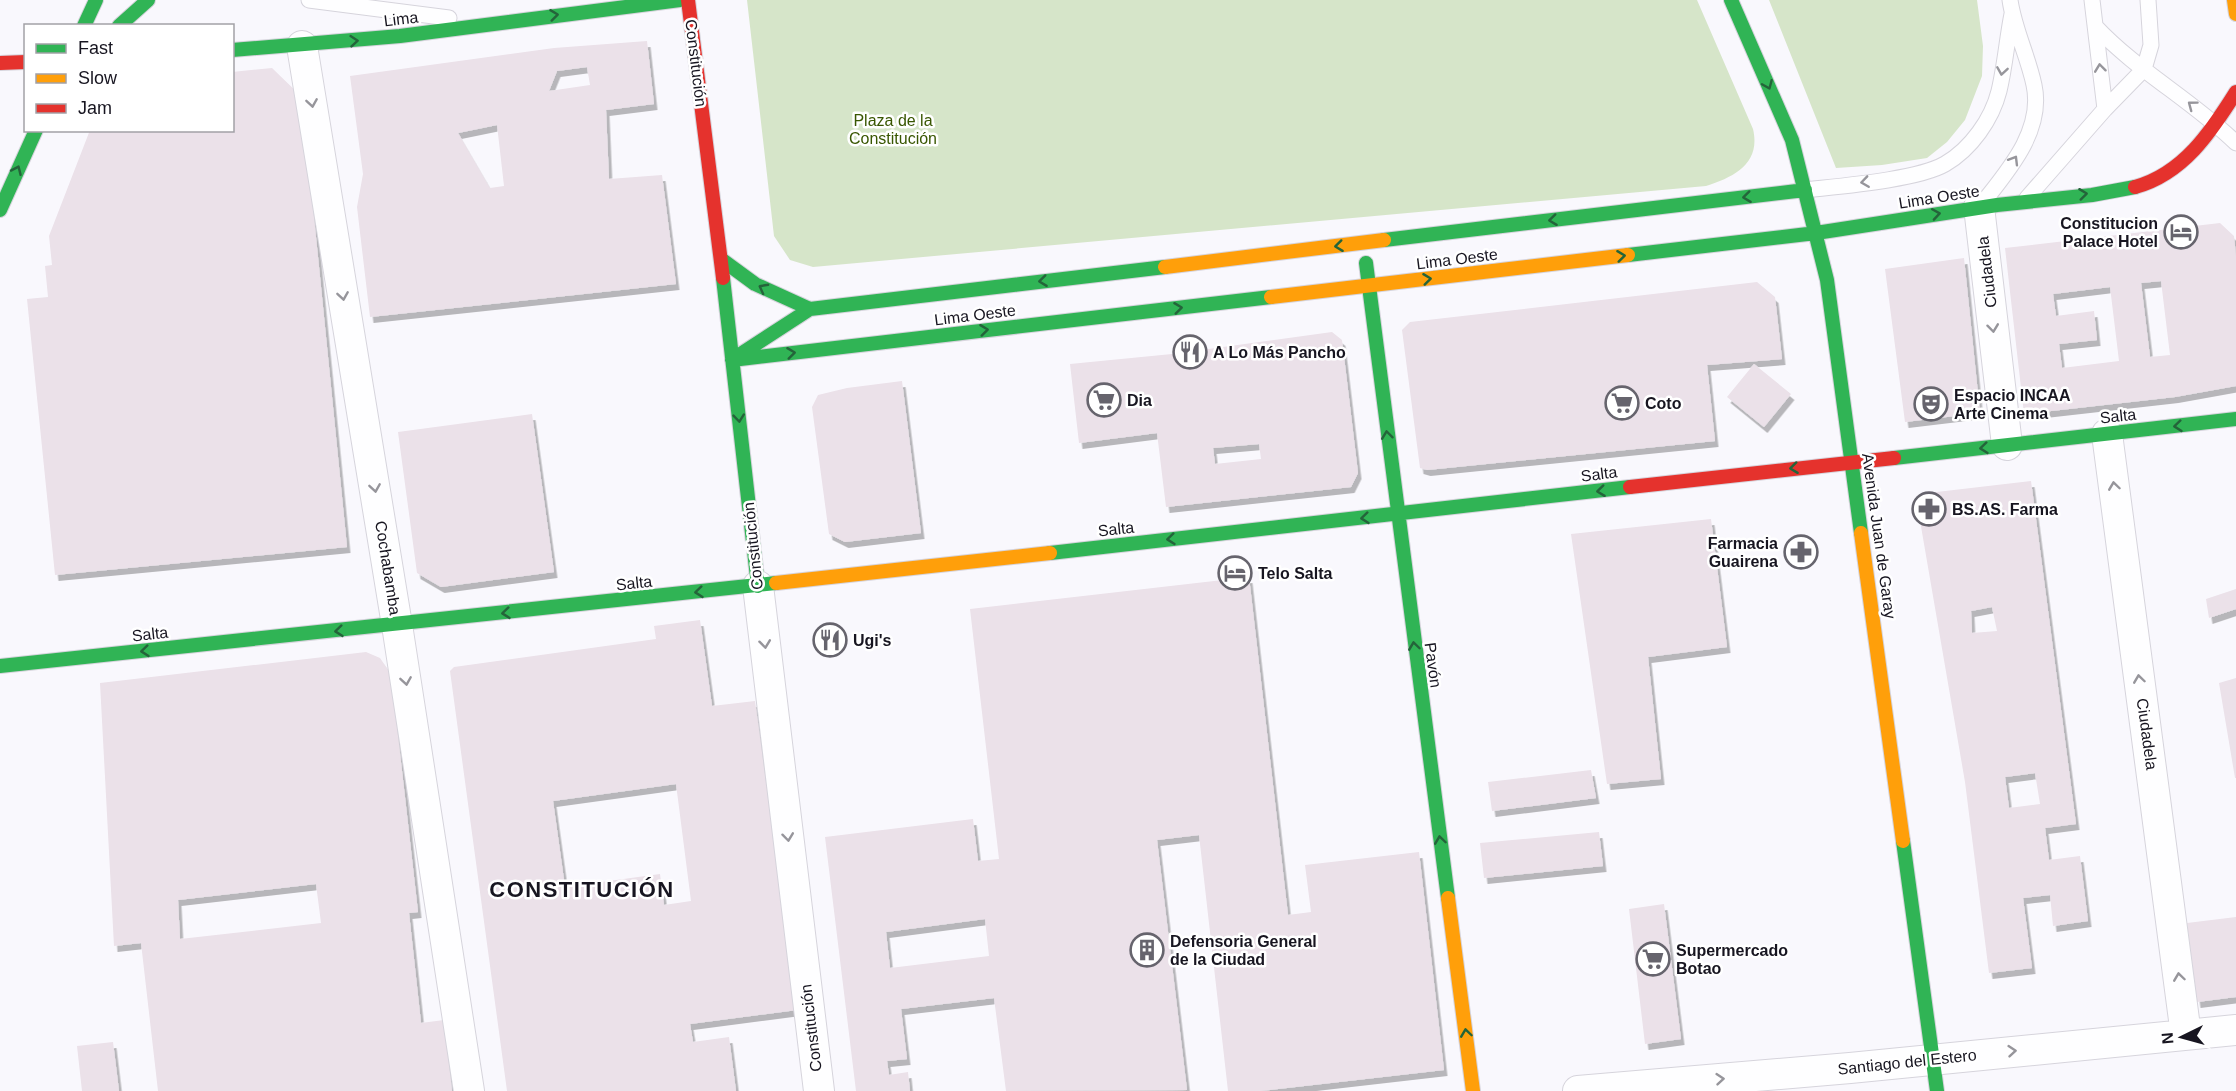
<svg xmlns="http://www.w3.org/2000/svg" width="2236" height="1091" viewBox="0 0 2236 1091" font-family="Helvetica,sans-serif">
	<style>
		.green { fill: #d6e5c9 }
		.building { fill: #ebe1e9; fill-rule: evenodd; filter: url(#shadow) }
		.lines { fill: none; stroke-linecap: round; stroke-linejoin: round }
		.lane-casing { stroke: #d6d4dc; stroke-width: 17 }
		.street-casing { stroke: #d6d4dc; stroke-width: 32 }
		.fast-casing { stroke: #d6d4dc; stroke-width: 16 }
		.slow-casing { stroke: #d6d4dc; stroke-width: 16 }
		.jam-casing { stroke: #d6d4dc; stroke-width: 16 }
		.lane { stroke: #fefeff; stroke-width: 15 }
		.street { stroke: #fefeff; stroke-width: 30 }
		.fast { stroke: #30b455; stroke-width: 14 }
		.slow { stroke: #ff9f0a; stroke-width: 14 }
		.jam { stroke: #e5322d; stroke-width: 14 }
		.oneway { stroke: #24643a }
		.oneway2 { stroke: #96959b }
		.labels { text-anchor: middle; dominant-baseline: central; stroke-width: 5; stroke-linejoin: round; paint-order: stroke }
		.street-label { font-size: 16px; fill: #171520; stroke: #fff }
		.park-label { font-size: 16px; fill: #385601; stroke: #fff }
		.poi-label { font-size: 16px; font-weight: bold; fill: #171520; stroke: #fff; text-anchor: start }
		.district-label { font-size: 22px; font-weight: bold; letter-spacing: 1.5px; fill: #171520; stroke: #fff }
	</style>
	<defs>
		<filter id="shadow"><feDropShadow dx="3.5" dy="6" stdDeviation="0" flood-color="#0004"/></filter>
	</defs>
	<rect width="100%" height="100%" fill="#f9f8fd"/>
	<path class="green" d="M 747,0 L 1697,0 L 1753,129 C 1761,163 1735,177 1706,186 L 813,267 L 790,260 L 774,236 Z
		M 1769,0 L 1977,0 L 1983,46 L 1982,76 L 1965,120 L 1947,142 L 1927,158 L 1882,165 L 1836,168 Z"/>
	<path class="building" d="M 647,41 L 654,104 L 606,110 L 609,179 L 662,175 L 676,284 L 370,317 L 357,207 L 363,174 L 350,76 L 554,48 ZM 587,67 L 590,85 L 549,91 L 557,71 ZM 497,125 L 504,186 L 490,188 L 458,133 Z
		M 272,68 L 302,97 L 347,547 L 55,575 L 27,299 L 48,297 L 45,266 L 52,265 L 49,236 L 90,130 L 232,130 L 232,72 Z
		M 2220,223 L 2234,236 L 2236,256 L 2236,386 L 2175,397 L 2024,414 L 2005,248 ZM 2161,281 L 2170,355 L 2150,357 L 2141,283 ZM 2110,287 L 2119,361 L 2062,368 L 2059,344 L 2097,340 L 2094,311 L 2056,316 L 2053,294 Z
		M 1964,258 L 1980,413 L 1905,422 L 1885,269 Z
		M 1757,282 L 1775,297 L 1782,359 L 1707,365 L 1715,441 L 1427,470 L 1420,468 L 1402,330 L 1410,322 Z
		M 1332,332 L 1342,340 L 1358,473 L 1351,487 L 1166,507 L 1157,433 L 1079,443 L 1070,364 L 1172,354 ZM 1259,444 L 1261,459 L 1215,464 L 1213,448 Z
		M 1754,364 L 1791,394 L 1764,427 L 1727,397 Z
		M 902,381 L 921,533 L 845,542 L 829,534 L 812,407 L 818,395 L 847,388 Z
		M 532,414 L 554,572 L 441,587 L 417,573 L 398,432 Z
		M 2031,481 L 2076,824 L 2045,828 L 2049,860 L 2080,856 L 2088,921 L 2053,926 L 2050,895 L 2023,898 L 2032,968 L 1989,973 L 1965,782 L 1918,509 L 1928,493 ZM 1992,607 L 1997,631 L 1972,633 L 1971,611 ZM 2035,773 L 2040,804 L 2009,808 L 2005,777 Z
		M 1711,519 L 1727,647 L 1648,657 L 1661,779 L 1607,784 L 1571,534 Z
		M 1249,577 L 1288,915 L 1311,912 L 1305,865 L 1419,852 L 1444,1070 L 1261,1091 L 1228,1091 L 1199,835 L 1157,840 L 1187,1090 L 1006,1091 L 994,998 L 901,1009 L 907,1059 L 887,1061 L 889,1075 L 908,1072 L 910,1091 L 856,1091 L 825,837 L 973,819 L 978,861 L 999,859 L 970,609 ZM 985,919 L 989,956 L 890,968 L 886,932 Z
		M 2236,589 L 2236,609 L 2209,618 L 2206,599 Z
		M 700,620 L 712,706 L 755,701 L 797,1010 L 690,1024 L 693,1042 L 729,1037 L 736,1091 L 507,1091 L 450,671 L 454,667 L 656,639 L 654,626 ZM 676,784 L 691,901 L 664,905 L 660,874 L 565,887 L 553,801 Z
		M 366,652 L 380,658 L 391,674 L 418,912 L 409,913 L 421,1023 L 444,1020 L 452,1091 L 158,1091 L 141,943 L 114,946 L 100,683 ZM 316,884 L 321,923 L 180,939 L 178,900 Z
		M 2236,678 L 2236,778 L 2235,778 L 2219,683 Z
		M 1591,770 L 1596,798 L 1492,811 L 1488,782 Z
		M 1599,832 L 1603,866 L 1484,878 L 1480,843 Z
		M 1664,904 L 1681,1039 L 1645,1044 L 1629,909 Z
		M 2236,917 L 2236,997 L 2197,1002 L 2187,923 Z
		M 113,1042 L 119,1091 L 82,1091 L 77,1046 Z"/>
	<g class="lines">
		<defs>
			<path id="lane" d="M 309,0 L 449,18
				M 2092,0 L 2105,109
				M 2095,26 C 2137,71 2192,100 2236,143
				M 1805,190 C 1840,186 1917,180 1945,164 C 1971,149 1992,119 1999,91 C 2005,66 2007,39 2012,14
				M 2027,198 L 2105,109 L 2144,69 L 2151,45 L 2148,0
				M 1981,205 C 2007,172 2044,131 2034,85 C 2028,56 2014,29 2010,0"/>
			<path id="street" d="M 302,46 L 397,625 L 469,1091
				M 1979,207 L 2007,445
				M 2107,434 L 2186,1035
				M 758,586 L 819,1091
				M 1578,1091 L 1850,1068 L 2236,1030"/>
			<path id="fast" d="M 1731,0 L 1792,140 L 1827,280 L 1861,533
				M 84,26 L 96,0
				M 119,26 L 148,0
				M 232,50 L 400,36 L 680,0
				M 0,210 L 36,130
				M 1384,240 L 1805,190
				M 1628,255 L 1816,233 L 1997,205 L 2092,195 L 2135,187
				M 721,259 L 755,284 L 810,309
				M 1366,263 L 1448,898
				M 723,278 L 758,586
				M 739,355 L 810,309 L 1165,267
				M 732,360 L 1271,297
				M 1894,458 L 2236,419
				M 1050,553 L 1630,487
				M 0,666 L 776,583
				M 1903,841 L 1937,1091"/>
			<path id="slow" d="M 2234,0 L 2236,14
				M 1165,267 L 1384,240
				M 1271,297 L 1628,255
				M 1861,533 L 1903,841
				M 776,583 L 1050,553
				M 1448,898 L 1473,1091"/>
			<path id="jam" d="M 688,0 L 723,278
				M 0,63 L 26,62
				M 2135,187 C 2183,174 2211,132 2236,92
				M 1630,487 L 1894,458"/>
		</defs>
		<use href="#lane" class="lane-casing"/>
		<use href="#street" class="street-casing"/>
		<use href="#fast" class="fast-casing"/>
		<use href="#slow" class="slow-casing"/>
		<use href="#jam" class="jam-casing"/>
		<use href="#lane" class="lane"/>
		<use href="#street" class="street"/>
		<use href="#fast" class="fast"/>
		<use href="#slow" class="slow"/>
		<use href="#jam" class="jam"/>
	</g>
	<defs><path id="oneway-chevron" d="M-2-3.5L2.5 0L-2 3.5" fill="none" stroke-width="1.6" stroke-linecap="round" stroke-linejoin="round" transform="scale(1.5)"/></defs>
	<g class="oneway">
		<use href="#oneway-chevron" transform="translate(554 15) rotate(-7)"/>
		<use href="#oneway-chevron" transform="translate(354 41) rotate(-5)"/>
		<use href="#oneway-chevron" transform="translate(1768 85) rotate(67)"/>
		<use href="#oneway-chevron" transform="translate(17 170) rotate(-66)"/>
		<use href="#oneway-chevron" transform="translate(2083 194) rotate(-7)"/>
		<use href="#oneway-chevron" transform="translate(1747 197) rotate(173)"/>
		<use href="#oneway-chevron" transform="translate(1936 214) rotate(-9)"/>
		<use href="#oneway-chevron" transform="translate(1553 220) rotate(173)"/>
		<use href="#oneway-chevron" transform="translate(1339 246) rotate(173)"/>
		<use href="#oneway-chevron" transform="translate(1621 256) rotate(-7)"/>
		<use href="#oneway-chevron" transform="translate(1427 279) rotate(-7)"/>
		<use href="#oneway-chevron" transform="translate(1043 281) rotate(173)"/>
		<use href="#oneway-chevron" transform="translate(763 288) rotate(-152)"/>
		<use href="#oneway-chevron" transform="translate(1178 308) rotate(-7)"/>
		<use href="#oneway-chevron" transform="translate(984 330) rotate(-7)"/>
		<use href="#oneway-chevron" transform="translate(791 353) rotate(-7)"/>
		<use href="#oneway-chevron" transform="translate(739 418) rotate(84)"/>
		<use href="#oneway-chevron" transform="translate(2178 426) rotate(174)"/>
		<use href="#oneway-chevron" transform="translate(1387 435) rotate(-97)"/>
		<use href="#oneway-chevron" transform="translate(1984 448) rotate(174)"/>
		<use href="#oneway-chevron" transform="translate(1794 468) rotate(173)"/>
		<use href="#oneway-chevron" transform="translate(1601 491) rotate(173)"/>
		<use href="#oneway-chevron" transform="translate(1365 518) rotate(174)"/>
		<use href="#oneway-chevron" transform="translate(1171 539) rotate(174)"/>
		<use href="#oneway-chevron" transform="translate(699 592) rotate(174)"/>
		<use href="#oneway-chevron" transform="translate(506 613) rotate(174)"/>
		<use href="#oneway-chevron" transform="translate(339 631) rotate(174)"/>
		<use href="#oneway-chevron" transform="translate(1414 646) rotate(-98)"/>
		<use href="#oneway-chevron" transform="translate(145 651) rotate(174)"/>
		<use href="#oneway-chevron" transform="translate(1440 840) rotate(-98)"/>
		<use href="#oneway-chevron" transform="translate(1466 1033) rotate(-98)"/>
	</g>
	<g class="oneway2">
		<use href="#oneway-chevron" transform="translate(2100 68) rotate(-97)"/>
		<use href="#oneway-chevron" transform="translate(2002 71) rotate(99)"/>
		<use href="#oneway-chevron" transform="translate(312 103) rotate(81)"/>
		<use href="#oneway-chevron" transform="translate(2192 105) rotate(-143)"/>
		<use href="#oneway-chevron" transform="translate(2014 160) rotate(-59)"/>
		<use href="#oneway-chevron" transform="translate(1865 182) rotate(172)"/>
		<use href="#oneway-chevron" transform="translate(343 296) rotate(81)"/>
		<use href="#oneway-chevron" transform="translate(1993 328) rotate(83)"/>
		<use href="#oneway-chevron" transform="translate(2114 486) rotate(-98)"/>
		<use href="#oneway-chevron" transform="translate(375 488) rotate(81)"/>
		<use href="#oneway-chevron" transform="translate(765 644) rotate(83)"/>
		<use href="#oneway-chevron" transform="translate(2139 679) rotate(-98)"/>
		<use href="#oneway-chevron" transform="translate(406 681) rotate(81)"/>
		<use href="#oneway-chevron" transform="translate(788 837) rotate(83)"/>
		<use href="#oneway-chevron" transform="translate(2179 977) rotate(-98)"/>
		<use href="#oneway-chevron" transform="translate(2012 1051) rotate(-5)"/>
		<use href="#oneway-chevron" transform="translate(1720 1079) rotate(-5)"/>
	</g>
	<defs>
		<symbol id="hotel-ring" viewBox="-11 -11 22 22"><circle r="9.5" fill="#fff" stroke="#66646d" stroke-width="1.5"/><path d="M-6-4.5h1.5V1H6V5H4.5V3h-9V5H-6ZM-4 0a1.8 1.8 0 1 1 3.6 0ZM.5 0V-2.5h3Q6-2.5 6 0Z" fill="#66646d"/></symbol>
		<symbol id="restaurant-ring" viewBox="-11 -11 22 22"><circle r="9.5" fill="#fff" stroke="#66646d" stroke-width="1.5"/><path d="M-5-6h1v4h1v-4h1v4h1v-4h1v5L-1.5 .5V6h-2V.5L-5-1ZM5-6V6H3V1.5H1.5Q1.5-4 5-6Z" fill="#66646d"/></symbol>
		<symbol id="supermarket-ring" viewBox="-11 -11 22 22"><circle r="9.5" fill="#fff" stroke="#66646d" stroke-width="1.5"/><path d="M-6-5.5h2.5l.6 2H6L4.5 2H-2.5L-4.4-4H-6ZM-1.5 3.2a1.3 1.3 0 1 0 .1 0ZM3 3.2a1.3 1.3 0 1 0 .1 0Z" fill="#66646d"/></symbol>
		<symbol id="theatre-ring" viewBox="-11 -11 22 22"><circle r="9.5" fill="#fff" stroke="#66646d" stroke-width="1.5"/><path d="M-5-5.5Q0-4 5-5.5V0Q5 5 0 6Q-5 5-5 0ZM-3.3-2.5H-1v1.5H-3.3ZM1-2.5H3.3v1.5H1ZM-2.8 1Q0 5.5 2.8 1Z" fill="#66646d"/></symbol>
		<symbol id="pharmacy-ring" viewBox="-11 -11 22 22"><circle r="9.5" fill="#fff" stroke="#66646d" stroke-width="1.5"/><path d="M-2-6h4v4h4v4h-4v4h-4v-4h-4v-4h4Z" fill="#66646d"/></symbol>
		<symbol id="building-ring" viewBox="-11 -11 22 22"><circle r="9.5" fill="#fff" stroke="#66646d" stroke-width="1.5"/><path d="M-4-6H4V6H1V3H-1V6H-4ZM-2.5-4.3h1.7v1.8h-1.7ZM.8-4.3h1.7v1.8H.8ZM-2.5-1h1.7V.8h-1.7ZM.8-1h1.7V.8H.8Z" fill="#66646d"/></symbol>
	</defs>
	<g fill-rule="evenodd">
		<use href="#hotel-ring" x="2162" y="213" width="38" height="38"/>
		<use href="#restaurant-ring" x="1171" y="333" width="38" height="38"/>
		<use href="#supermarket-ring" x="1085" y="381" width="38" height="38"/>
		<use href="#supermarket-ring" x="1603" y="384" width="38" height="38"/>
		<use href="#theatre-ring" x="1912" y="385" width="38" height="38"/>
		<use href="#pharmacy-ring" x="1910" y="490" width="38" height="38"/>
		<use href="#pharmacy-ring" x="1782" y="533" width="38" height="38"/>
		<use href="#hotel-ring" x="1216" y="554" width="38" height="38"/>
		<use href="#restaurant-ring" x="811" y="621" width="38" height="38"/>
		<use href="#building-ring" x="1128" y="931" width="38" height="38"/>
		<use href="#supermarket-ring" x="1634" y="940" width="38" height="38"/>
	</g>
	<g class="labels">
		<g class="street-label">
			<text transform="translate(401 19) rotate(-7)">Lima</text>
			<text transform="translate(696 63) rotate(83)">Constitución</text>
			<text transform="translate(1939 197) rotate(-9)">Lima Oeste</text>
			<text transform="translate(1457 259) rotate(-7)">Lima Oeste</text>
			<text transform="translate(1987 272) rotate(-97)">Ciudadela</text>
			<text transform="translate(975 315) rotate(-7)">Lima Oeste</text>
			<text transform="translate(2118 416) rotate(-6)">Salta</text>
			<text transform="translate(1599 474) rotate(-7)">Salta</text>
			<text transform="translate(1116 529) rotate(-6)">Salta</text>
			<text transform="translate(1879 536) rotate(82)">Avenida Juan de Garay</text>
			<text transform="translate(753 546) rotate(-96)">Constitución</text>
			<text transform="translate(388 568) rotate(81)">Cochabamba</text>
			<text transform="translate(634 583) rotate(-6)">Salta</text>
			<text transform="translate(150 634) rotate(-6)">Salta</text>
			<text transform="translate(1433 665) rotate(82)">Pavón</text>
			<text transform="translate(2147 734) rotate(82)">Ciudadela</text>
			<text transform="translate(811 1028) rotate(-97)">Constitución</text>
			<text transform="translate(1907 1062) rotate(-6)">Santiago del Estero</text>
		</g>
		<g class="park-label">
			<text x="893" y="120">Plaza de la<tspan x="893" dy="18">Constitución</tspan></text>
		</g>
		<g class="poi-label">
			<text x="2158" y="223" text-anchor="end">Constitucion<tspan x="2158" dy="18">Palace Hotel</tspan></text>
			<text x="1213" y="352">A Lo Más Pancho</text>
			<text x="1954" y="395">Espacio INCAA<tspan x="1954" dy="18">Arte Cinema</tspan></text>
			<text x="1127" y="400">Dia</text>
			<text x="1645" y="403">Coto</text>
			<text x="1952" y="509">BS.AS. Farma</text>
			<text x="1778" y="543" text-anchor="end">Farmacia<tspan x="1778" dy="18">Guairena</tspan></text>
			<text x="1258" y="573">Telo Salta</text>
			<text x="853" y="640">Ugi's</text>
			<text x="1170" y="941">Defensoria General<tspan x="1170" dy="18">de la Ciudad</tspan></text>
			<text x="1676" y="950">Supermercado<tspan x="1676" dy="18">Botao</tspan></text>
		</g>
		<g class="district-label">
			<text x="582" y="889">CONSTITUCIÓN</text>
		</g>
	</g>
	<rect x="24" y="24" width="210" height="108" fill="#ffffff" stroke="#a2a1a6" stroke-width="1.5"/>
	<rect x="36" y="44" width="30" height="9" fill="#30b455" stroke="#a2a1a6" stroke-width="1.5"/>
	<text x="78" y="54" font-size="18" fill="#171520">Fast</text>
	<rect x="36" y="74" width="30" height="9" fill="#ff9f0a" stroke="#a2a1a6" stroke-width="1.5"/>
	<text x="78" y="84" font-size="18" fill="#171520">Slow</text>
	<rect x="36" y="104" width="30" height="9" fill="#e5322d" stroke="#a2a1a6" stroke-width="1.5"/>
	<text x="78" y="114" font-size="18" fill="#171520">Jam</text>
	<g transform="translate(2182 1037) rotate(265)" stroke="#ffffff" stroke-width="4.5" paint-order="stroke">
	<path d="M0-4.5L10 22L0 15L-10 22Z" fill="#171520"/>
	<text y="-9" font-size="16" font-weight="bold" text-anchor="middle" fill="#171520">N</text>
	</g>
</svg>
